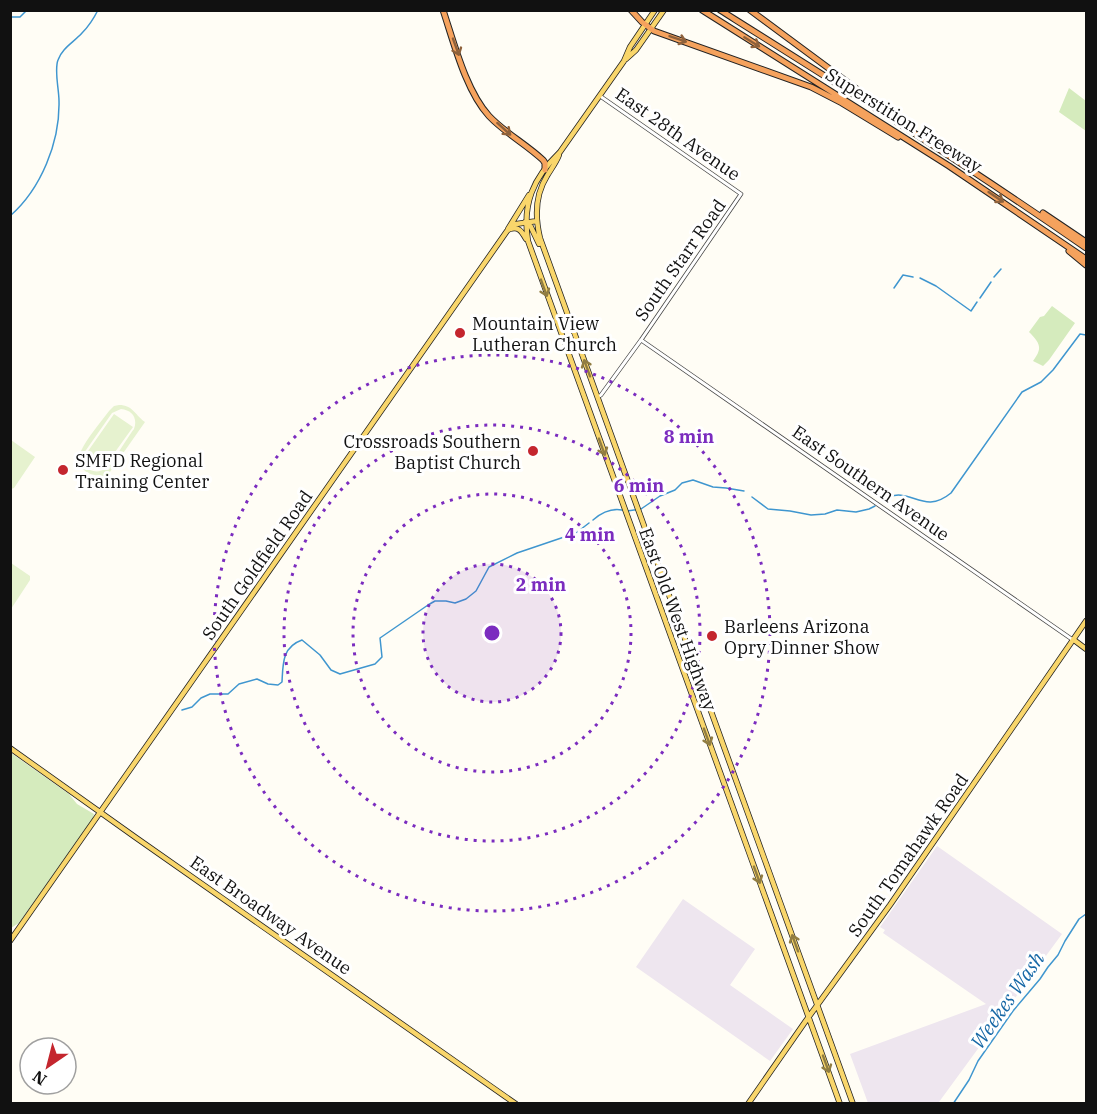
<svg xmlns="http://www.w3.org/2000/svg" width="1097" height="1114" viewBox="0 0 1097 1114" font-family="'IBM Plex Serif',serif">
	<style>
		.industrial { fill: #eee6ef }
		.green { fill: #d5ebbd }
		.pitch { fill: #e6f2cf; fill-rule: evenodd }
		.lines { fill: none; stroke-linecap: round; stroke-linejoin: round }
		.stream { stroke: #3f96cf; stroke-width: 1.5 }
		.minor-casing { stroke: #444; stroke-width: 4.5 }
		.major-casing { stroke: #222; stroke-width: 6 }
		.highway-casing { stroke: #222; stroke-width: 7 }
		.minor { stroke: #fff; stroke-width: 3 }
		.major { stroke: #f9d66b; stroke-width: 4.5 }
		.highway { stroke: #f5a25d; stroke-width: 5 }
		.oneway { stroke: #8e613b }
		.oneway2 { stroke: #917d42 }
		.ring { fill: none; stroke: #7b2cbf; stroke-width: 3; stroke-dasharray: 3 6 }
		.poi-dot { fill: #c4262e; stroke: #fff; stroke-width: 2 }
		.labels { text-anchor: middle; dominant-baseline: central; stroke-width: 6; stroke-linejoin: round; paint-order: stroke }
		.street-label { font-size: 18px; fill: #111; stroke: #fff }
		.poi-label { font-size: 18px; fill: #111; stroke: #fff; text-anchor: start }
		.water-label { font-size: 20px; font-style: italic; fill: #1768a6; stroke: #fff }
		.centre { fill: #7b2cbf; stroke: #fff; stroke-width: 3 }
		.ring-label { font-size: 18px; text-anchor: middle; font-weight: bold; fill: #7b2cbf; stroke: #fff; stroke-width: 6; stroke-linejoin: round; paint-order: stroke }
	</style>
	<rect width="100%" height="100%" fill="#fffdf5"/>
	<path class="industrial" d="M 937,846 L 1062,934 L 939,1102 L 937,1104 L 868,1103 L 850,1054 L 986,1004 L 883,933 L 885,930 L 880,927 Z
		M 683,899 L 755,949 L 730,985 L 793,1029 L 770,1061 L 636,967 Z"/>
	<path class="green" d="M 1069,88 L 1086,101 L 1086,131 L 1059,112 Z
		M 1052,306 L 1075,323 L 1049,360 L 1043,366 L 1033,361 C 1043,348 1040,343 1029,332 L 1040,317 L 1044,316 Z
		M 11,753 L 69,794 L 77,804 L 94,814 L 93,818 L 19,923 L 11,928 Z"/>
	<path class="pitch" d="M 119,405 C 133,405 135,415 145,422 L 105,479 C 98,474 89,476 83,469 C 79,464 79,456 81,451 C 87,438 101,422 109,411 L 114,406 ZM 121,409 C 132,410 138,418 134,429 C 127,438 113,463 105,469 C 100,472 95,472 90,470 C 84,466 83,460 84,453 L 112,413 Z
		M 114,414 L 133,427 L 105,466 L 86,454 Z
		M 11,440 L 35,457 L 14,488 L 11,489 Z
		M 11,563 L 30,576 L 30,580 L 11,609 Z"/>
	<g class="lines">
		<path class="stream" d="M 10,17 L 20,17 L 27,10
			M 10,216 C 41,189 60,142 59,101 C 59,89 54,70 58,60 C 62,48 74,42 82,33 C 88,27 94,18 98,10
			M 994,277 L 1001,269
			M 920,278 L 936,286 L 971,311 L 977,302
			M 894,288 L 903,275 L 913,277
			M 980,298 L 991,282
			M 752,497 L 768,509 L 790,511 L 811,515 L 825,514 L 837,510 L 856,512 L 869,509 L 875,506
			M 886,498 C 911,486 923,516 951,493 L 1022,392 L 1041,382 L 1053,370 L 1080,334 L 1086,335
			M 627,511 L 641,509 L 660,496 L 675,490 L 682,483 L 693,480 L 713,487 L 726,488 L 744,491
			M 593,520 C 601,513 611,508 622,510
			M 182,710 L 192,707 L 201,698 L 210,694 L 228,694 L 239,684 L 257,679 L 268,684 L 278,685 L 282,682 C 283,664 282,647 302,640 L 320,655 L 331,670 L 340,674 L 375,664 L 382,657 L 380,638 L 428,605 L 435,601 L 446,601 L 455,603 L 466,599 L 476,591 L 489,567 L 517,553 L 576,533 L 589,523
			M 953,1104 L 969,1080 L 978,1061 L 1013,1011 L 1040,979 L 1048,967 L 1058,955 L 1065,941 L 1079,919 L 1086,914"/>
		<defs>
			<path id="minor" d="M 641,340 L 1073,640
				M 598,397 L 601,395 L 641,340 L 741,194 L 600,96"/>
			<path id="major" d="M 655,10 L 630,47 L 624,61 L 560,152 C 533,178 522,204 528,241 L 840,1104
				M 626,59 L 636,50 L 664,10
				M 559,155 C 556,163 551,169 547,176 C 535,195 535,217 540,238 L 853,1104
				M 525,222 L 530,225 L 539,244
				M 508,229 L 529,195
				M 510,229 C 519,226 522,232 526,239
				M 1074,640 L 1086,649
				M 10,748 L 135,837 L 516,1104
				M 10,941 L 507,231 L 516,224 L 537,221
				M 748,1104 L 805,1022 L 890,905 L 1086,621"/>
			<path id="highway" d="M 443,10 C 454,43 466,91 489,116 C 505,133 526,144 543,160 L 545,163 L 545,170
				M 631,10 L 642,22 L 654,31 L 811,87 L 842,103 L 898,137
				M 702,10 L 949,166 L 1086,259
				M 720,10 C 844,88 967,165 1086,248
				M 750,10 L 881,107
				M 1043,213 L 1086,242
				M 1069,251 L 1086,265"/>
		</defs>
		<use href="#minor" class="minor-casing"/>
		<use href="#major" class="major-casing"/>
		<use href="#highway" class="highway-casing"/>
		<use href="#minor" class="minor"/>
		<use href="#major" class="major"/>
		<use href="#highway" class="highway"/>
	</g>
	<defs><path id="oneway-shaft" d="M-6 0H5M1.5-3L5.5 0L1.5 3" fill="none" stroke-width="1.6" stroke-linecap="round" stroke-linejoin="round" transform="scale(1.5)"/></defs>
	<g class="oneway">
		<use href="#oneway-shaft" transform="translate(678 39) rotate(19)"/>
		<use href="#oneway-shaft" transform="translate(752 42) rotate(32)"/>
		<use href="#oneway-shaft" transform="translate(456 47) rotate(70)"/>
		<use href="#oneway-shaft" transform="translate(504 129) rotate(42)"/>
		<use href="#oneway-shaft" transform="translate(996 197) rotate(34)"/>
	</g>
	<g class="oneway2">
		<use href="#oneway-shaft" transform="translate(544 288) rotate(70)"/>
		<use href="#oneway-shaft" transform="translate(587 368) rotate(-110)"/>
		<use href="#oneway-shaft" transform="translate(602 447) rotate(70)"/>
		<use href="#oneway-shaft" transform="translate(707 737) rotate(70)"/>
		<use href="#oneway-shaft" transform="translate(757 875) rotate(70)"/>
		<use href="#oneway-shaft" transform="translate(795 943) rotate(-110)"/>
		<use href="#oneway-shaft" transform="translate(826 1064) rotate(70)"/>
	</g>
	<circle cx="492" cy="633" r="69" fill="#7b2cbf" fill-opacity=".12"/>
	<g class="ring">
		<circle cx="492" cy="633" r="69"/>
		<circle cx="492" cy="633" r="139"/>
		<circle cx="492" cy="633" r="208"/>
		<circle cx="492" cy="633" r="278"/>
	</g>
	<g class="poi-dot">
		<circle cx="460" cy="333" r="6"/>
		<circle cx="533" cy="451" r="6"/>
		<circle cx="63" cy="470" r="6"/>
		<circle cx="712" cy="636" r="6"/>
	</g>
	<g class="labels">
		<g class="street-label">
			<text transform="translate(904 120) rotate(32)">Superstition Freeway</text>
			<text transform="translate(678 134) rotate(35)">East 28th Avenue</text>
			<text transform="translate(680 260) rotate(-55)">South Starr Road</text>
			<text transform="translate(871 483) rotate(35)">East Southern Avenue</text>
			<text transform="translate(257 565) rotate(-55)">South Goldfield Road</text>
			<text transform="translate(678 619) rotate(70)">East Old West Highway</text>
			<text transform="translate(908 855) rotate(-55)">South Tomahawk Road</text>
			<text transform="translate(271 915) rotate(35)">East Broadway Avenue</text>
		</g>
		<g class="poi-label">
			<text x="472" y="323">Mountain View<tspan x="472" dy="21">Lutheran Church</tspan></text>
			<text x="521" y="441" text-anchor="end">Crossroads Southern<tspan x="521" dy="21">Baptist Church</tspan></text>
			<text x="75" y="460">SMFD Regional<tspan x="75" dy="21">Training Center</tspan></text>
			<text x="724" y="626">Barleens Arizona<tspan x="724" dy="21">Opry Dinner Show</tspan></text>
		</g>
		<g class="water-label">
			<text transform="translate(1007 1000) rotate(-55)">Weekes Wash</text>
		</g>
	</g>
	<circle cx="492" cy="633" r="9" class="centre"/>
	<g class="ring-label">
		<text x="689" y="443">8 min</text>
		<text x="639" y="492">6 min</text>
		<text x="590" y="541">4 min</text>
		<text x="541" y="591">2 min</text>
	</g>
	<rect width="1097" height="1114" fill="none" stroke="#111111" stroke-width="24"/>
	<g transform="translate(48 1066) rotate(215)"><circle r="28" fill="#ffffff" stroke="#a0a0a0" stroke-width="1.5"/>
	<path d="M0-4.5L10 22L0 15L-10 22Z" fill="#c4262e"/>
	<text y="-9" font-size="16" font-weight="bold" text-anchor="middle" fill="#111111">N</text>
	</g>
</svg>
